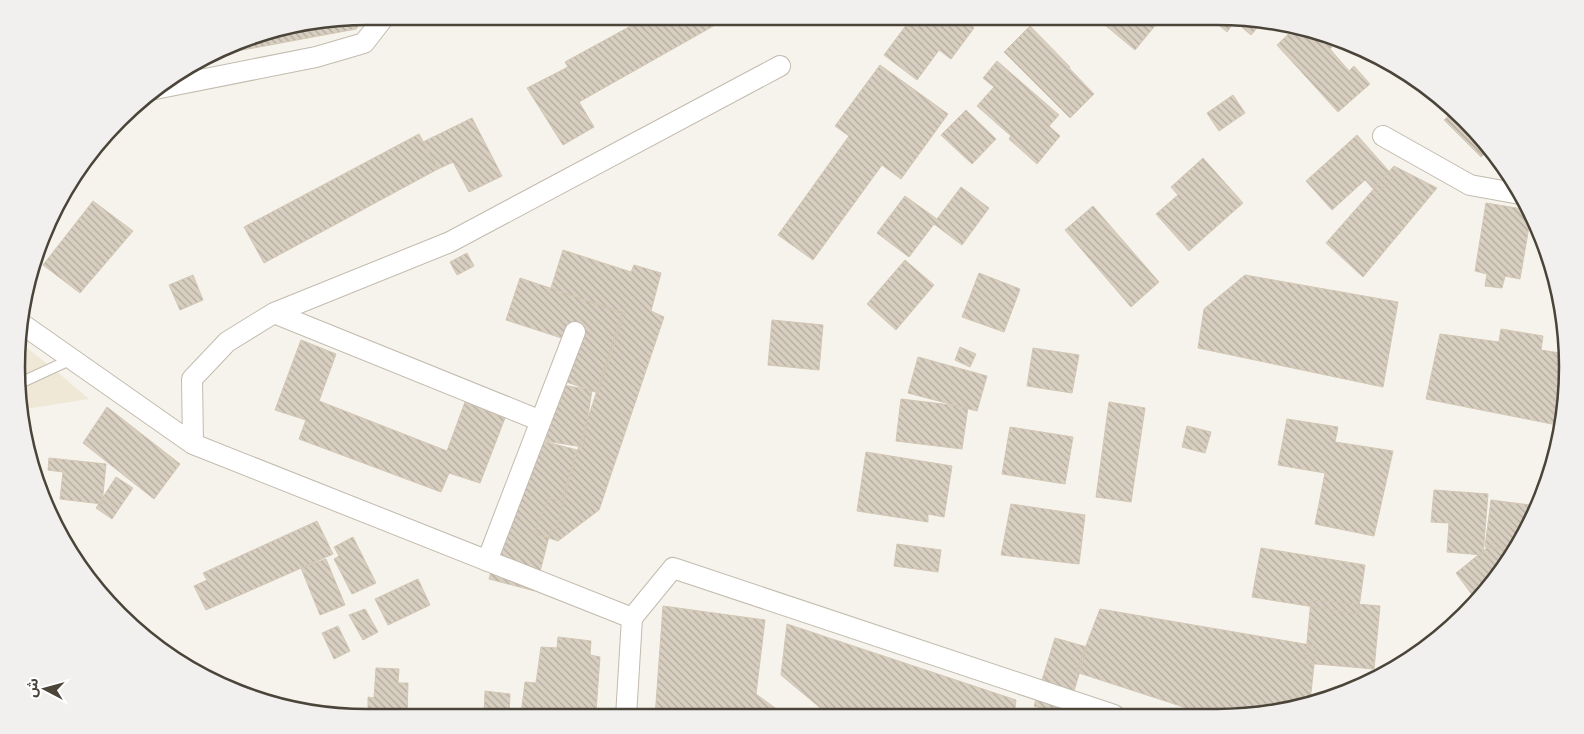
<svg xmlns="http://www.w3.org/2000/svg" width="1584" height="734" viewBox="0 0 1584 734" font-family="'DM Sans','Noto Sans Arabic',sans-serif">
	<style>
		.education { fill: #efe8d6 }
		.building { fill: url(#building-back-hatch); stroke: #d3c7b4 }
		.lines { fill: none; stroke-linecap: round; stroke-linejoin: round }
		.service-casing { stroke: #c2bbae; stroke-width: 12 }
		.minor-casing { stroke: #c2bbae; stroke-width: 22 }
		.service { stroke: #fff; stroke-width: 10 }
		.minor { stroke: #fff; stroke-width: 20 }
		.rim { fill: none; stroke: #4b4439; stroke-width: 2.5 }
	</style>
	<defs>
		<pattern id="building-back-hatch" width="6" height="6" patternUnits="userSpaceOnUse" patternTransform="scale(1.25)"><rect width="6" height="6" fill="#d8cfc1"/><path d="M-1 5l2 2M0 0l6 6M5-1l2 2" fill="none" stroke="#b1aa9e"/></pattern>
	</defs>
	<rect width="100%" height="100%" fill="#f6f3ec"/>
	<path class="education" d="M 22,344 L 62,376 L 89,399 L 19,410 Z"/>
	<path class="building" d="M 649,16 L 731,16 L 579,102 L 594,127 L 563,145 L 527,88 L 568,67 L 565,62 Z
		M 913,16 L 959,16 L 974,28 L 951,59 L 939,50 L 917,80 L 884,55 Z
		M 1113,16 L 1163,16 L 1135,50 L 1105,25 Z
		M 1208,16 L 1217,16 L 1263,21 L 1251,35 L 1235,21 L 1227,32 Z
		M 364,17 L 356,29 L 205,57 L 254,35 Z
		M 1030,26 L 1070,67 L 1069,68 L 1094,94 L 1070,118 L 1004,52 Z
		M 1297,26 L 1318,33 L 1332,47 L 1330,49 L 1349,71 L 1354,66 L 1370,84 L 1338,112 L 1277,45 Z
		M 997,61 L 1059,115 L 1049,126 L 1060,136 L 1037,164 L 1009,139 L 1011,136 L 977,106 L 994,87 L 983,78 Z
		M 880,65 L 948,114 L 901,179 L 882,165 L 813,260 L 778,235 L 849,136 L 835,126 Z
		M 1233,95 L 1245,113 L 1219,131 L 1207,113 Z
		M 966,110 L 996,139 L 972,164 L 941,135 Z
		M 1455,111 L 1465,119 L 1490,149 L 1481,157 L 1444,120 Z
		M 472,118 L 502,176 L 469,192 L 453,162 L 438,169 L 423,142 Z
		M 419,134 L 438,169 L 264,263 L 244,227 Z
		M 1357,135 L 1394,177 L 1377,193 L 1365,180 L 1332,210 L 1306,181 Z
		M 1203,158 L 1243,203 L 1189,251 L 1156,214 L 1178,195 L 1171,187 Z
		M 1394,166 L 1437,188 L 1363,277 L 1326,243 Z
		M 961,187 L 989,208 L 962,245 L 934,224 L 909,257 L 877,233 L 905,196 L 937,219 Z
		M 93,201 L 133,231 L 80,293 L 43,265 Z
		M 1486,203 L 1529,210 L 1531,215 L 1520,279 L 1505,276 L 1502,288 L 1485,286 L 1487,274 L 1475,271 Z
		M 1093,206 L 1159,282 L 1131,307 L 1065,230 Z
		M 563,250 L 631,272 L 634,265 L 661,273 L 651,311 L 664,317 L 599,510 L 558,541 L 534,533 L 549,498 L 561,501 L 622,314 L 551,288 Z
		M 467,253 L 474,266 L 457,275 L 450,262 Z
		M 905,260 L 934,285 L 896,330 L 867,304 Z
		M 979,273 L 1020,289 L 1004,332 L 962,317 Z
		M 193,275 L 203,300 L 180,310 L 169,285 Z
		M 1245,275 L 1398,302 L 1383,387 L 1198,348 L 1204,309 Z
		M 520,278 L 625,313 L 598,393 L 561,380 L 574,342 L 506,320 Z
		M 772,320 L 823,325 L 819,370 L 768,365 Z
		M 1501,329 L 1543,336 L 1541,350 L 1566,354 L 1568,367 L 1562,426 L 1426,399 L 1440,334 L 1499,342 Z
		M 301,340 L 336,354 L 319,401 L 447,451 L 465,402 L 505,418 L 480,483 L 449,473 L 441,492 L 299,439 L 306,420 L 275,410 Z
		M 960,347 L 976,354 L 970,367 L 955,360 Z
		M 1033,348 L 1079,355 L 1072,393 L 1027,386 Z
		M 918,357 L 987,376 L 977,411 L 908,393 Z
		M 556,384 L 592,390 L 583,447 L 546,441 Z
		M 901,399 L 968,407 L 962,449 L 896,441 Z
		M 1109,402 L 1145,408 L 1131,502 L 1096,497 Z
		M 107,407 L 180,464 L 154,499 L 83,443 Z
		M 1287,419 L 1338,427 L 1335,442 L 1393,451 L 1374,536 L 1315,524 L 1325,473 L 1278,465 Z
		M 1187,426 L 1211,432 L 1205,453 L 1182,447 Z
		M 1010,427 L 1073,437 L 1065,484 L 1002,474 Z
		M 527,437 L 577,450 L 556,530 L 551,529 L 535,591 L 489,579 Z
		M 866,452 L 952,466 L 944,517 L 928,514 L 928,522 L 857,511 Z
		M 49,458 L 106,464 L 102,504 L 60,499 L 63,472 L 48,470 Z
		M 116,477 L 133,488 L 112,519 L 96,508 Z
		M 1434,490 L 1488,494 L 1483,555 L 1447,552 L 1449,523 L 1431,522 Z
		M 1491,500 L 1538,506 L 1513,550 L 1485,547 Z
		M 1011,504 L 1085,515 L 1079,564 L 1001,555 Z
		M 317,521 L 333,554 L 206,610 L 194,586 L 207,580 L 203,573 Z
		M 353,537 L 376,583 L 352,594 L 334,559 L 339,556 L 334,547 Z
		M 1498,539 L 1509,556 L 1495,580 L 1476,600 L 1456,573 Z
		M 897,544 L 941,550 L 938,572 L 894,566 Z
		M 1261,548 L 1365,565 L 1358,614 L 1252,597 Z
		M 326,559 L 345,605 L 320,615 L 301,568 Z
		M 418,579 L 430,605 L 388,625 L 375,599 Z
		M 1311,600 L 1380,606 L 1374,669 L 1305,663 Z
		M 663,606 L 765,620 L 756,694 L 786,716 L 655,717 Z
		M 365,609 L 378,632 L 363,640 L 349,615 Z
		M 1100,609 L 1316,646 L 1310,702 L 1263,715 L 1224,715 L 1196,711 L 1076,672 Z
		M 787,624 L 1016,700 L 1014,716 L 830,716 L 781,675 Z
		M 338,626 L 350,651 L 334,659 L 322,633 Z
		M 558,637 L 591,641 L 590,655 L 600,657 L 596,711 L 580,710 L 580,717 L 549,717 L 521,714 L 525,682 L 536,683 L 541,647 L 557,648 Z
		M 1055,638 L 1087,647 L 1067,715 L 1034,706 Z
		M 376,668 L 399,669 L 398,683 L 408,683 L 407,717 L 368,714 L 368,697 L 374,698 Z
		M 485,691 L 510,694 L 509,717 L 484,716 Z"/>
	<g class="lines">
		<defs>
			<path id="service" d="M 20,383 L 72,359"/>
			<path id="minor" d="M 155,89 L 316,57 L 364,43 L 385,16
				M 1383,136 L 1470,185 L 1520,194
				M 274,313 L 541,421
				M 22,324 L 193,444 L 632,618 L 673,568 L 1114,715
				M 193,444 L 192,379 L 227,342 L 274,313 L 450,242 L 780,66
				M 487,561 L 575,332
				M 626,717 L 632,618"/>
		</defs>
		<use href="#service" class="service-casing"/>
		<use href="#minor" class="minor-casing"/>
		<use href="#service" class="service"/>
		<use href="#minor" class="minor"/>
	</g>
	<path d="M0 0H1584V734H0ZM367 25H1217A342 342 0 0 1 1559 367V367A342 342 0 0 1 1217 709H367A342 342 0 0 1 25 367V367A342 342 0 0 1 367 25Z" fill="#f1f0ef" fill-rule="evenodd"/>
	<path class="rim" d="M367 25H1217A342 342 0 0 1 1559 367V367A342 342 0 0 1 1217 709H367A342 342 0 0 1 25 367V367A342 342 0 0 1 367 25Z"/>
	<g transform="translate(45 689) rotate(276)" stroke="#ffffff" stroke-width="4" paint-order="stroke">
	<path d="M0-4L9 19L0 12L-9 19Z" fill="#4b4439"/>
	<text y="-8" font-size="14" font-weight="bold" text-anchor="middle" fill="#4b4439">ش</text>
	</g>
</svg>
